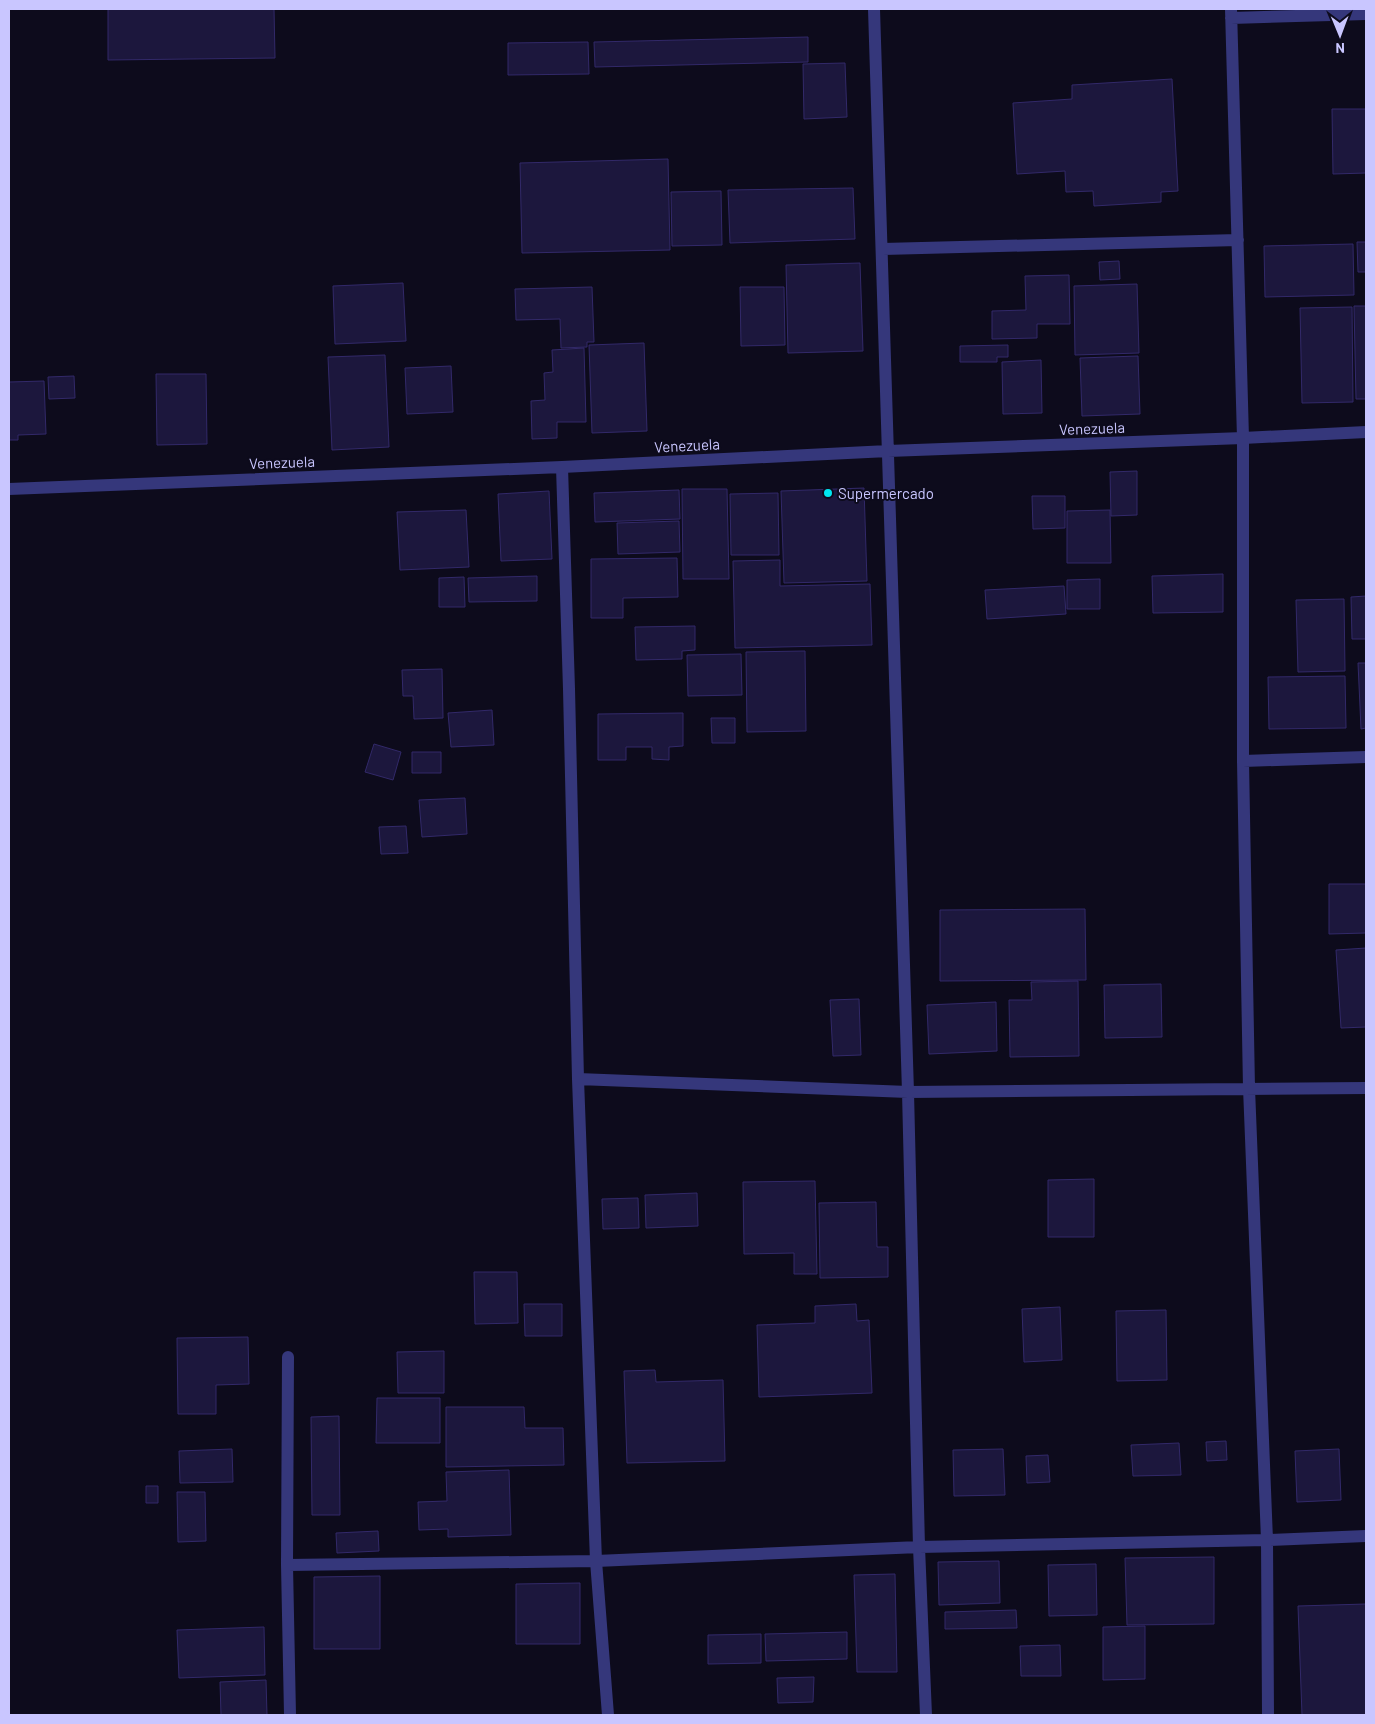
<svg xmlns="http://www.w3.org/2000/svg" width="1375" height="1724" viewBox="0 0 1375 1724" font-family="Barlow,sans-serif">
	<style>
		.building { fill: #1c173d; stroke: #322969 }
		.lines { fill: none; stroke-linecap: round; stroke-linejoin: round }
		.street { stroke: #35377b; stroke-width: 12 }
		.poi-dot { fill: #00e7f1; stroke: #0d0b1c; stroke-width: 2 }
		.labels { text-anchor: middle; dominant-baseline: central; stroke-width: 4; stroke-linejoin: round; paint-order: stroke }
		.street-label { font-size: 15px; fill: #c9c6ff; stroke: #0d0b1c }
		.poi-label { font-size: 15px; fill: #c9c6ff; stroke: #0d0b1c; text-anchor: start }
	</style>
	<rect width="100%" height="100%" fill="#0d0b1c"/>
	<path class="building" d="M 108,9 L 274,9 L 275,58 L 108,60 Z
		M 808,37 L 808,62 L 595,67 L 594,42 Z
		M 588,42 L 589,74 L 508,75 L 508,43 Z
		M 845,63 L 847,117 L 804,119 L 803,64 Z
		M 1172,79 L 1178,191 L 1161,192 L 1161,202 L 1094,206 L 1093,191 L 1066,192 L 1065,171 L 1017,174 L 1013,103 L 1072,99 L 1072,85 Z
		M 1332,109 L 1366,109 L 1366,173 L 1333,174 Z
		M 668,159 L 670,250 L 522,253 L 520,163 Z
		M 853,188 L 855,239 L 730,243 L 728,190 Z
		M 721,191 L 722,245 L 672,246 L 671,192 Z
		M 1357,242 L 1366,242 L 1366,272 L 1358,272 Z
		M 1353,244 L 1354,295 L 1265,297 L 1264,246 Z
		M 1119,261 L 1120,279 L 1100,280 L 1099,262 Z
		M 860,263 L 863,351 L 788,353 L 786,265 Z
		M 1069,275 L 1070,324 L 1037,324 L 1037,338 L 992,339 L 992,311 L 1026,310 L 1025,276 Z
		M 403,283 L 406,341 L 335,344 L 333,286 Z
		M 1137,284 L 1139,353 L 1075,355 L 1074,286 Z
		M 592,287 L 594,342 L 587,342 L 587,347 L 561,348 L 560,319 L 516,320 L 515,289 Z
		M 740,287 L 784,287 L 785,345 L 741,346 Z
		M 1354,306 L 1366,306 L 1366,399 L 1356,399 Z
		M 1352,307 L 1353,402 L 1302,403 L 1300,308 Z
		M 644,343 L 647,431 L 592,433 L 589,345 Z
		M 1008,345 L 1008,357 L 997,357 L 997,362 L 960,362 L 960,346 Z
		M 584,348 L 586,422 L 557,422 L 557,438 L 532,439 L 531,401 L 545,400 L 544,373 L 553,372 L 552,350 Z
		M 385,355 L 389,447 L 332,450 L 328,357 Z
		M 1138,356 L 1140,414 L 1082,416 L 1080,358 Z
		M 1041,360 L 1042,413 L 1003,414 L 1002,362 Z
		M 451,366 L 453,412 L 407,414 L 405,368 Z
		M 156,374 L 206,374 L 207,444 L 157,445 Z
		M 74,376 L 75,398 L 49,399 L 48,377 Z
		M 44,381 L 46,434 L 18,435 L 18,440 L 9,440 L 9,382 Z
		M 1137,471 L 1137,515 L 1111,516 L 1110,472 Z
		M 864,488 L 867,581 L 784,583 L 781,491 Z
		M 682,489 L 727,489 L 729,579 L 683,579 Z
		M 679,490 L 680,519 L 595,522 L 594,493 Z
		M 549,491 L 552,559 L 501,561 L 498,494 Z
		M 778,493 L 779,555 L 731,555 L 730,494 Z
		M 1032,496 L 1065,496 L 1065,528 L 1033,529 Z
		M 466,510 L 469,567 L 400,570 L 397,512 Z
		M 1110,510 L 1111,563 L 1067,563 L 1067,511 Z
		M 679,521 L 680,552 L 618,554 L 617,523 Z
		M 677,558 L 678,597 L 623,598 L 623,618 L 591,618 L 591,559 Z
		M 780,560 L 780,586 L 870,584 L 872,645 L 735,648 L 733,561 Z
		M 1223,574 L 1223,612 L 1153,613 L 1152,576 Z
		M 537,576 L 537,601 L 469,602 L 468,578 Z
		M 464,577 L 465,607 L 439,607 L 439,578 Z
		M 1100,579 L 1100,609 L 1067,609 L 1067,580 Z
		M 1064,586 L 1066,614 L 987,619 L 985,590 Z
		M 1366,596 L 1366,639 L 1352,639 L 1351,597 Z
		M 1344,599 L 1345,671 L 1298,672 L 1296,600 Z
		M 695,626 L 695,650 L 682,651 L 682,659 L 636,660 L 635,627 Z
		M 805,651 L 806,731 L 747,732 L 746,652 Z
		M 741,654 L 742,695 L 688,696 L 687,655 Z
		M 1358,663 L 1366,663 L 1366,728 L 1361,729 Z
		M 442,669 L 443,718 L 414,719 L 413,696 L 403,696 L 402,670 Z
		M 1345,676 L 1346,728 L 1269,729 L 1268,677 Z
		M 492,710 L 494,745 L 451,747 L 448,713 Z
		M 683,713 L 683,746 L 669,747 L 669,760 L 652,759 L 652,747 L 626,747 L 626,760 L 598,760 L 598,714 Z
		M 711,718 L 735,718 L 735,743 L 712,743 Z
		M 374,744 L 401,752 L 393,780 L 365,772 Z
		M 412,752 L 441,752 L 441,773 L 412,773 Z
		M 465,798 L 467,834 L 422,837 L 419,800 Z
		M 406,826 L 408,853 L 381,854 L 379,827 Z
		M 1329,884 L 1366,884 L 1366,933 L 1329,934 Z
		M 1085,909 L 1086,980 L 940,981 L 940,910 Z
		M 1366,948 L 1366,1027 L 1341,1028 L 1336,950 Z
		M 1078,981 L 1079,1056 L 1010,1057 L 1009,1000 L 1032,1000 L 1031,982 Z
		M 1161,984 L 1162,1037 L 1105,1038 L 1104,985 Z
		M 859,999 L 861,1055 L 833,1056 L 830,1000 Z
		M 996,1002 L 997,1051 L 929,1054 L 927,1005 Z
		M 1094,1179 L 1094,1237 L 1048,1237 L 1048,1180 Z
		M 815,1181 L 817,1274 L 794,1274 L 794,1253 L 744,1254 L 743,1182 Z
		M 697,1193 L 698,1226 L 646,1228 L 645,1195 Z
		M 638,1198 L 639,1228 L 603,1229 L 602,1199 Z
		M 876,1202 L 877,1247 L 888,1247 L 888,1277 L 820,1278 L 819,1203 Z
		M 474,1272 L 517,1272 L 518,1323 L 475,1324 Z
		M 524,1304 L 562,1304 L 562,1336 L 525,1336 Z
		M 856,1304 L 857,1321 L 869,1320 L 872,1393 L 759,1397 L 757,1325 L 815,1323 L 815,1306 Z
		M 1060,1307 L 1062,1360 L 1024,1362 L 1022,1309 Z
		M 1166,1310 L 1167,1380 L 1117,1381 L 1116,1311 Z
		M 248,1337 L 249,1384 L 216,1385 L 216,1414 L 178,1414 L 177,1338 Z
		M 444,1351 L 444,1393 L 398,1393 L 397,1352 Z
		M 655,1370 L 656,1382 L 723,1380 L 725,1461 L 627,1463 L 624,1371 Z
		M 377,1398 L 440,1398 L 440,1443 L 376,1443 Z
		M 446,1407 L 524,1407 L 525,1428 L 563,1428 L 564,1465 L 446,1467 Z
		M 339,1416 L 340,1515 L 312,1515 L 311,1417 Z
		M 1226,1441 L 1227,1460 L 1207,1461 L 1206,1442 Z
		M 1179,1443 L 1181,1475 L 1133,1476 L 1131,1445 Z
		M 232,1449 L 233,1482 L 180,1483 L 179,1451 Z
		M 1003,1449 L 1005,1495 L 954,1496 L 953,1450 Z
		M 1339,1449 L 1341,1500 L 1297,1502 L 1295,1451 Z
		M 1048,1455 L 1050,1482 L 1027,1483 L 1026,1456 Z
		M 509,1470 L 511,1535 L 448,1537 L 448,1529 L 419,1530 L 418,1502 L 447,1501 L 446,1472 Z
		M 146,1486 L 158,1486 L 158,1503 L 146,1503 Z
		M 177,1492 L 205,1492 L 206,1541 L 178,1542 Z
		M 378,1531 L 379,1551 L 337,1553 L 336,1533 Z
		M 1214,1557 L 1214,1624 L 1127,1625 L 1125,1558 Z
		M 999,1561 L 1000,1603 L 939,1605 L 938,1562 Z
		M 1096,1564 L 1097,1615 L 1049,1616 L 1048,1565 Z
		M 895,1574 L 897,1672 L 857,1672 L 854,1575 Z
		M 380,1576 L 380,1649 L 314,1649 L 314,1577 Z
		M 580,1583 L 580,1644 L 516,1644 L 516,1584 Z
		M 1366,1604 L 1366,1715 L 1302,1715 L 1298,1606 Z
		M 1016,1610 L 1017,1628 L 945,1629 L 945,1612 Z
		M 1145,1626 L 1145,1679 L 1103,1680 L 1103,1627 Z
		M 264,1627 L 265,1675 L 179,1678 L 177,1630 Z
		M 847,1632 L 847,1659 L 766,1661 L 765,1634 Z
		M 761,1634 L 761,1663 L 708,1664 L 708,1635 Z
		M 1060,1645 L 1061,1676 L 1021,1676 L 1020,1646 Z
		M 814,1677 L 813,1702 L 778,1703 L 777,1678 Z
		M 266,1680 L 267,1715 L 221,1715 L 220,1682 Z"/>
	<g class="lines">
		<path class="street" d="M 874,9 L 908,1092 L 919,1547 L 926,1715
			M 1231,9 L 1243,438 L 1243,761 L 1249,1088 L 1267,1540 L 1268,1715
			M 1231,18 L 1366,14
			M 883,249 L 1238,240
			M 562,467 L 569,689 L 578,1079 L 596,1561 L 608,1715
			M 9,489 L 562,467 L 888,451 L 1243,438 L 1366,432
			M 1243,761 L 1366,757
			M 578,1079 L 908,1092 L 1366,1088
			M 288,1357 L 287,1565 L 290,1715
			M 287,1565 L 596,1561 L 919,1547 L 1267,1540 L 1366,1536"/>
	</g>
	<circle class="poi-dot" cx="828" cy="493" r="5"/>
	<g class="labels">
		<g class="street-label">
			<text transform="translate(1092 428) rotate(-2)">Venezuela</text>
			<text transform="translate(687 445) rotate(-3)">Venezuela</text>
			<text transform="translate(282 462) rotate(-2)">Venezuela</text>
		</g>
		<g class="poi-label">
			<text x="838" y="493">Supermercado</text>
		</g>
	</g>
	<rect width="1375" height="1724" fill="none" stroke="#c9c6ff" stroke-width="20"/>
	<g transform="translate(1340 35) rotate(179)" stroke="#0d0b1c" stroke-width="4" paint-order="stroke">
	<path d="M0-4L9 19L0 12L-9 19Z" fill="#c9c6ff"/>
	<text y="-8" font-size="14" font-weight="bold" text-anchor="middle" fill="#c9c6ff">N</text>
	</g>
</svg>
